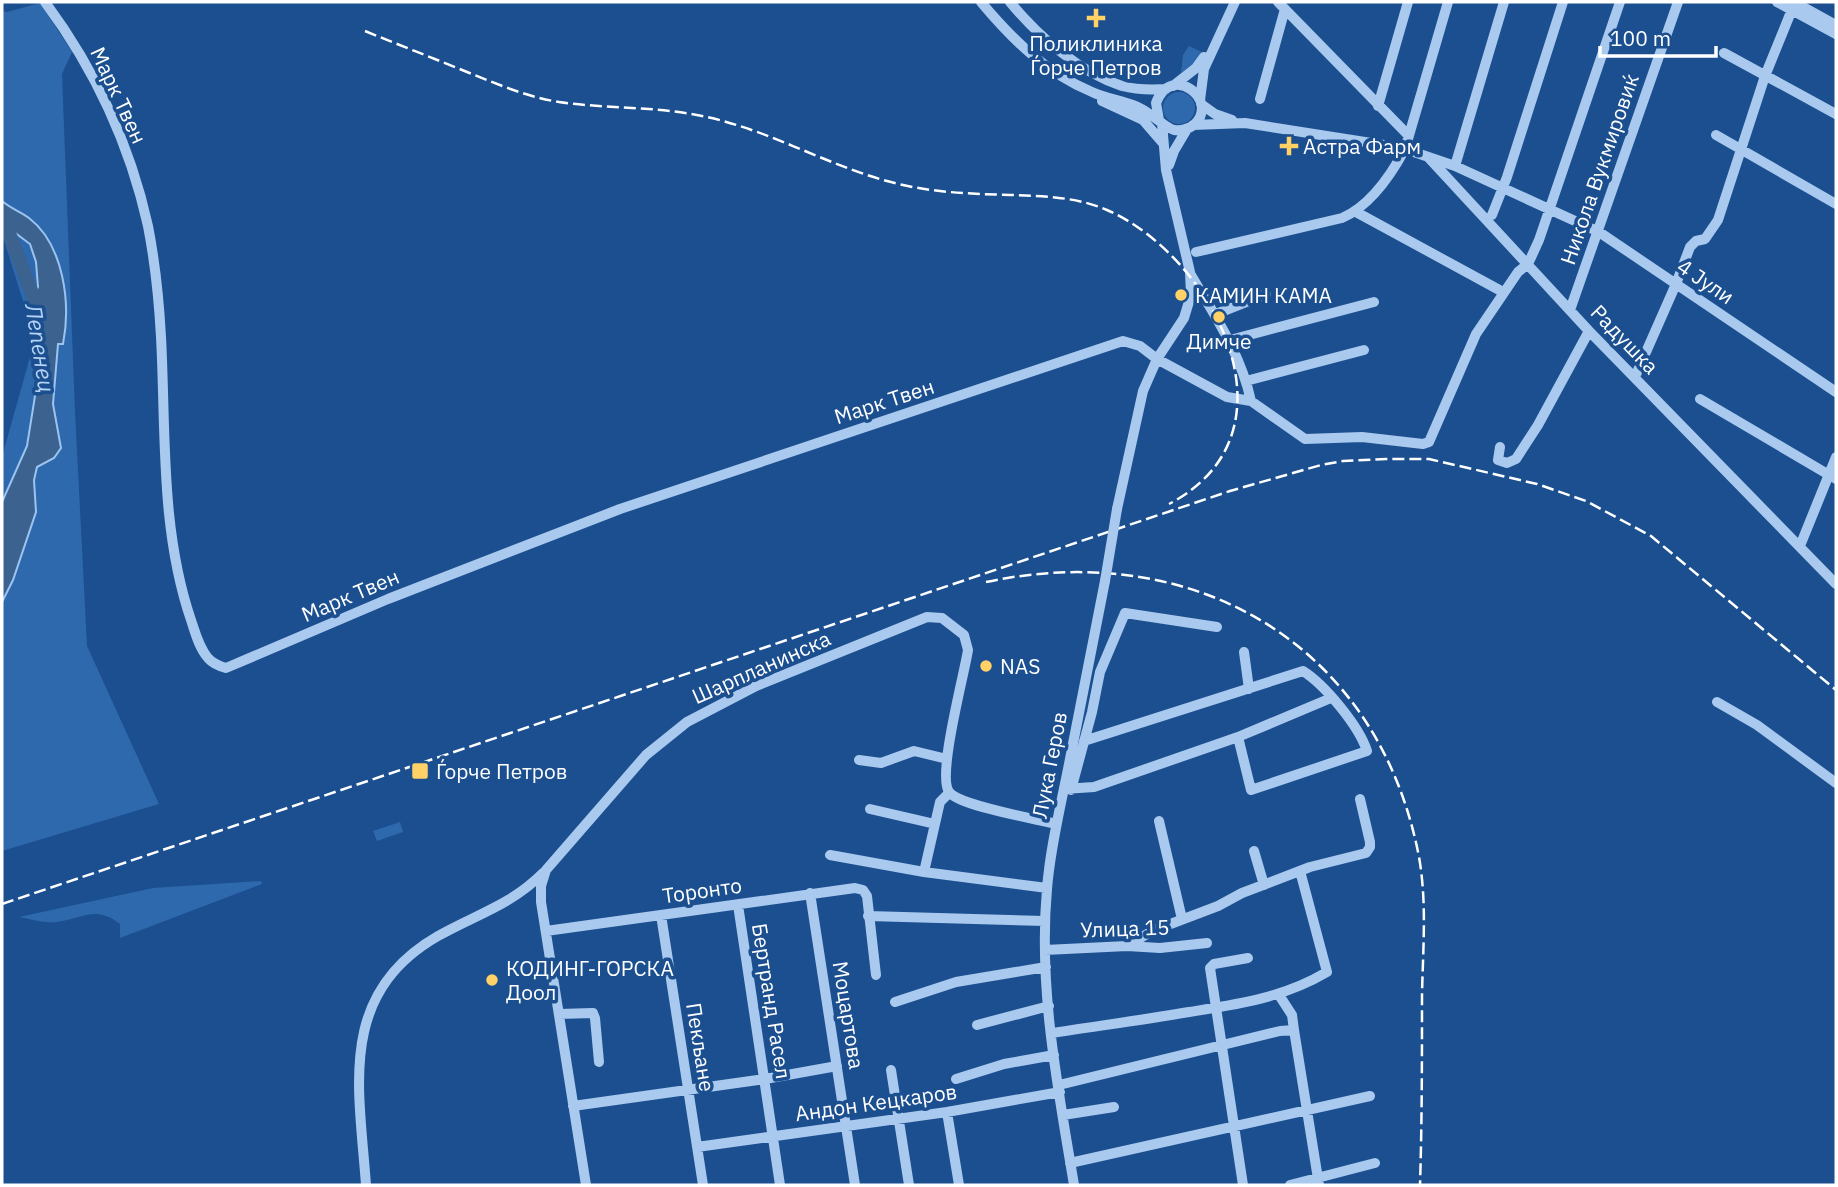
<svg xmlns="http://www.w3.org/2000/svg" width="1838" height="1187" viewBox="0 0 1838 1187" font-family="'IBM Plex Sans',sans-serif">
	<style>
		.green { fill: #2e69ad }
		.water { fill: #3c6290; stroke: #9cc4f0; stroke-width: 2 }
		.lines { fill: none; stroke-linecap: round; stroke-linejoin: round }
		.river { stroke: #3c6290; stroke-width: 14 }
		.minor { stroke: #a9c9ee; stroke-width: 10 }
		.rail { stroke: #fff; stroke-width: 2.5; stroke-dasharray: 12 5; stroke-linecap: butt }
		.minor-bridge { stroke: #a9c9ee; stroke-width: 10 }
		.poi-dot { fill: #ffd166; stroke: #1b4f8f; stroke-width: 2.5 }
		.labels { text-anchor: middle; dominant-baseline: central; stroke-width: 7; stroke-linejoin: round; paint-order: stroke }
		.poi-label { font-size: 21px; fill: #fff; stroke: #1b4f8f; text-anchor: start }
		.street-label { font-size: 21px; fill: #fff; stroke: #1b4f8f }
		.water-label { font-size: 23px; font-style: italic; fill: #b5d3f5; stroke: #1b4f8f }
	</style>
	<rect width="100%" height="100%" fill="#1b4f8f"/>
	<path class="green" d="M 40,3 L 72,52 L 62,74 L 75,411 L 87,646 L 159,804 L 2,851 L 2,457 L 35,339 L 2,234 L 2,11 L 7,12 Z
		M 1189,46 L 1202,52 L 1196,62 L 1181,73 L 1183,55 Z
		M1163 108a16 16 0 1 1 32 0a16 16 0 1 1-32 0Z
		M 400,822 L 403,832 L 377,841 L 373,831 Z
		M 261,881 L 262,884 L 120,938 L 120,924 C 96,905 83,918 57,922 C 46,924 31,919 19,917 L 153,888 Z"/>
	<path class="water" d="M 2,201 C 10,208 21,212 29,218 C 64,245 71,304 63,344 L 58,344 L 53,404 L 61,448 L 54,458 L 37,467 L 34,480 L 36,512 L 13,580 L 2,602 L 2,502 L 27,446 L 39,371 L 39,349 L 30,304 L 38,287 L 36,262 L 30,244 L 2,223 Z"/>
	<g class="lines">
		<path class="river" d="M 2,215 L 39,311"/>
		<path class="minor" d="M 45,2 C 94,68 130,145 148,226 C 155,262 159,300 161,337 C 166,431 160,529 191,620 C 195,632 199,648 208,658 C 213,664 219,666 226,668 L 388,599 L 620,509 L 1123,341 L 1140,346 L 1157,359 L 1227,397 L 1251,401 L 1305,439 L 1362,437 L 1423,444 L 1429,442 L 1476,334 L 1518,272 L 1528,264 L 1539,240 L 1620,2
			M 981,2 C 1012,39 1046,73 1092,92 C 1105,98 1119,100 1133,105 C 1149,110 1163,127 1174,130 C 1180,131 1188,129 1194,125 C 1221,100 1171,62 1156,103 L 1159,120
			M 1010,2 C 1039,37 1079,72 1122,86 C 1137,90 1151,90 1166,89
			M 1278,2 L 1409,136
			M 1777,2 L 1836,34
			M 1794,2 L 1836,25
			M 1724,53 L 1836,114
			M 1173,86 L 1196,68 L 1204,57
			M 1260,99 L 1285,9
			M 1200,100 L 1204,69 L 1235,2
			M 1102,101 L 1143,120 L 1162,142
			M 1201,104 L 1215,114 L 1232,120
			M 1378,106 L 1408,2
			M 1193,125 L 1245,123 L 1384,145 L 1405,149 L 1455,166 L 1599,232 L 1836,392
			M 1716,135 L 1836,204
			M 1429,158 L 1589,331 L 1836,584
			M 1169,165 L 1174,151 L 1187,129
			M 1455,166 L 1504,2
			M 1356,212 L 1503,292
			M 1492,215 L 1507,177 L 1563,2
			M 1196,252 L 1342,218 C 1370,206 1391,175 1405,149 L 1448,2
			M 1191,275 C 1215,316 1241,354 1251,401
			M 1570,310 L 1678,2
			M 1216,314 L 1266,294
			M 1230,340 L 1374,302
			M 1635,377 L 1676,284 L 1690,247 L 1696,241 L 1705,239 L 1718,220 L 1765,76 L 1795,2
			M 1246,381 L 1364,350
			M 1700,399 L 1836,479
			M 1500,447 L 1498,460 L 1507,463 L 1516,459 L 1538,425 L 1589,331
			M 1117,509 L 1143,391 L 1157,359 L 1184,318 L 1191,295 L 1190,272 L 1166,170 L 1162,123
			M 1800,546 L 1836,457
			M 1244,652 L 1249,689
			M 1717,702 L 1757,725 L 1836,783
			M 1084,741 L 1303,671 C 1325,685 1359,726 1367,751 L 1251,790 L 1238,737
			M 859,760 L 881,763 L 914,751 L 947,759
			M 1064,789 L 1094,787 L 1238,737 L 1331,698
			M 1071,790 L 1092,712 L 1100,672 L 1125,613 L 1217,627
			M 870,809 L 935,824
			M 1159,821 L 1182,919
			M 1254,851 L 1264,885
			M 830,855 L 924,872 L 940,802 L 949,793
			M 924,872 L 1047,888
			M 810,893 L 855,1185
			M 738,905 L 780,1185
			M 661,915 L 703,1185
			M 868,916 L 1045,921
			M 546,931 L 855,888 L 863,890 L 867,896 L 876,975
			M 1127,946 L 1152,931 L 1218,906 L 1242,893 L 1310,867 L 1366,853 L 1370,847 L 1370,842 L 1360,799
			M 1045,950 L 1127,946 L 1160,948 L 1207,943
			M 1279,995 L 1292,1015 L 1294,1030
			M 895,1002 L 956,982 L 1046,967
			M 559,1014 L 593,1013 L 595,1018 L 599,1062
			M 977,1025 L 1049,1006
			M 1052,1033 C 1097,1026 1143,1020 1189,1012 C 1239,1004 1283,998 1327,972 L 1300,871
			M 891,1070 L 909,1185
			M 956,1079 L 1004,1064 L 1054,1055
			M 1059,1085 L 1280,1031 L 1294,1030 L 1319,1185
			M 573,1106 L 765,1079 L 837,1066
			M 947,1112 L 959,1185
			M 1063,1115 L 1114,1107
			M 697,1147 L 947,1112 L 1060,1092
			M 1070,1163 L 1370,1096
			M 366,1185 C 359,1087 337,994 438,936 C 477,914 511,905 543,873
			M 586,1185 L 541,902 L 541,886 L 546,870 L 646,755 L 687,722 L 756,686 L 927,617 L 942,618 L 964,635 L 968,650 C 964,676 937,775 949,792 C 959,806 1037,819 1056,824
			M 1074,1185 C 1058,1088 1038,988 1047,889 C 1050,849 1060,809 1068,769 C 1080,706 1093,644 1105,581
			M 1243,1185 L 1210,968 L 1214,964 L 1248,958
			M 1290,1185 L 1375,1163"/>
		<path class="rail" d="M 365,31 C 399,45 433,58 467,72 C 497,84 527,97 559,102 C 607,109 655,106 702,116 C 772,130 834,170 903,185 C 939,193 975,194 1011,195 C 1044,196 1077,197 1107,210 C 1214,257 1305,433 1169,504
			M 986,582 C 1193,538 1378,643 1419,857 C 1427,902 1423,949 1422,994 C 1422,1058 1422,1122 1420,1185
			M 2,904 L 1230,491 L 1321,465 L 1343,461 L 1386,459 L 1429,459 L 1537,484 L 1586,501 L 1651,536 L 1836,690"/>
		<path class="minor-bridge" d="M 1105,581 L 1117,509"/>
	</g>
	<g class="poi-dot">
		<path d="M1092.5 7.5h7v7h7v7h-7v7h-7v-7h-7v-7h7z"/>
		<path d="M1285.5 135.5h7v7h7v7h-7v7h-7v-7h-7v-7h7z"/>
		<circle cx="1181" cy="295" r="7"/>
		<circle cx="1219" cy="317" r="7"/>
		<circle cx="986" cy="666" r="7"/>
		<rect x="411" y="762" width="18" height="18" rx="3.5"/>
		<circle cx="492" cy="980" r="7"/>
	</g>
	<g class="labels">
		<g class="poi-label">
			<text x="1096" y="43" text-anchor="middle">Поликлиника<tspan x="1096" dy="24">Ѓорче Петров</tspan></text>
			<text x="1303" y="146">Астра Фарм</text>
			<text x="1195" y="295">КАМИН КАМА</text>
			<text x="1219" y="341" text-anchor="middle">Димче</text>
			<text x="1000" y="666">NAS</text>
			<text x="436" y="771">Ѓорче Петров</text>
			<text x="506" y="968">КОДИНГ-ГОРСКА<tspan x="506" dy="24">Доол</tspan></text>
		</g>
		<g class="street-label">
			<text transform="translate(119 95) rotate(65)">Марк Твен</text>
			<text transform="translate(1599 169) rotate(-71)">Никола Вукмировиќ</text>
			<text transform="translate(1706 281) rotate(34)">4 Јули</text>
			<text transform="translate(1625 339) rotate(46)">Радушка</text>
			<text transform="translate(884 401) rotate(-18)">Марк Твен</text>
			<text transform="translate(350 595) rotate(-23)">Марк Твен</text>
			<text transform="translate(761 667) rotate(-24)">Шарпланинска</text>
			<text transform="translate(1049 765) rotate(-79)">Лука Геров</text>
			<text transform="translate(702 890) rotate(-8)">Торонто</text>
			<text transform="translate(1125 928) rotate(-2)">Улица 15</text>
			<text transform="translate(772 1001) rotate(81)">Бертранд Расел</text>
			<text transform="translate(849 1015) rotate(81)">Моцартова</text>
			<text transform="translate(701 1047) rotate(81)">Пекљане</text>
			<text transform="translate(876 1102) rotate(-8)">Андон Кецкаров</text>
		</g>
		<g class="water-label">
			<text transform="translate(41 348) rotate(81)">Лепенец</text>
		</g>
	</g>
	<rect width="1838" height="1187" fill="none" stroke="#ffffff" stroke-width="7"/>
	<path d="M1600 46v10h116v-10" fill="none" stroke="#ffffff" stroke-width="3.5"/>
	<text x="1610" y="46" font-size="21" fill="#ffffff" stroke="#1b4f8f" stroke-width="5" paint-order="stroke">100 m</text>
</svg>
